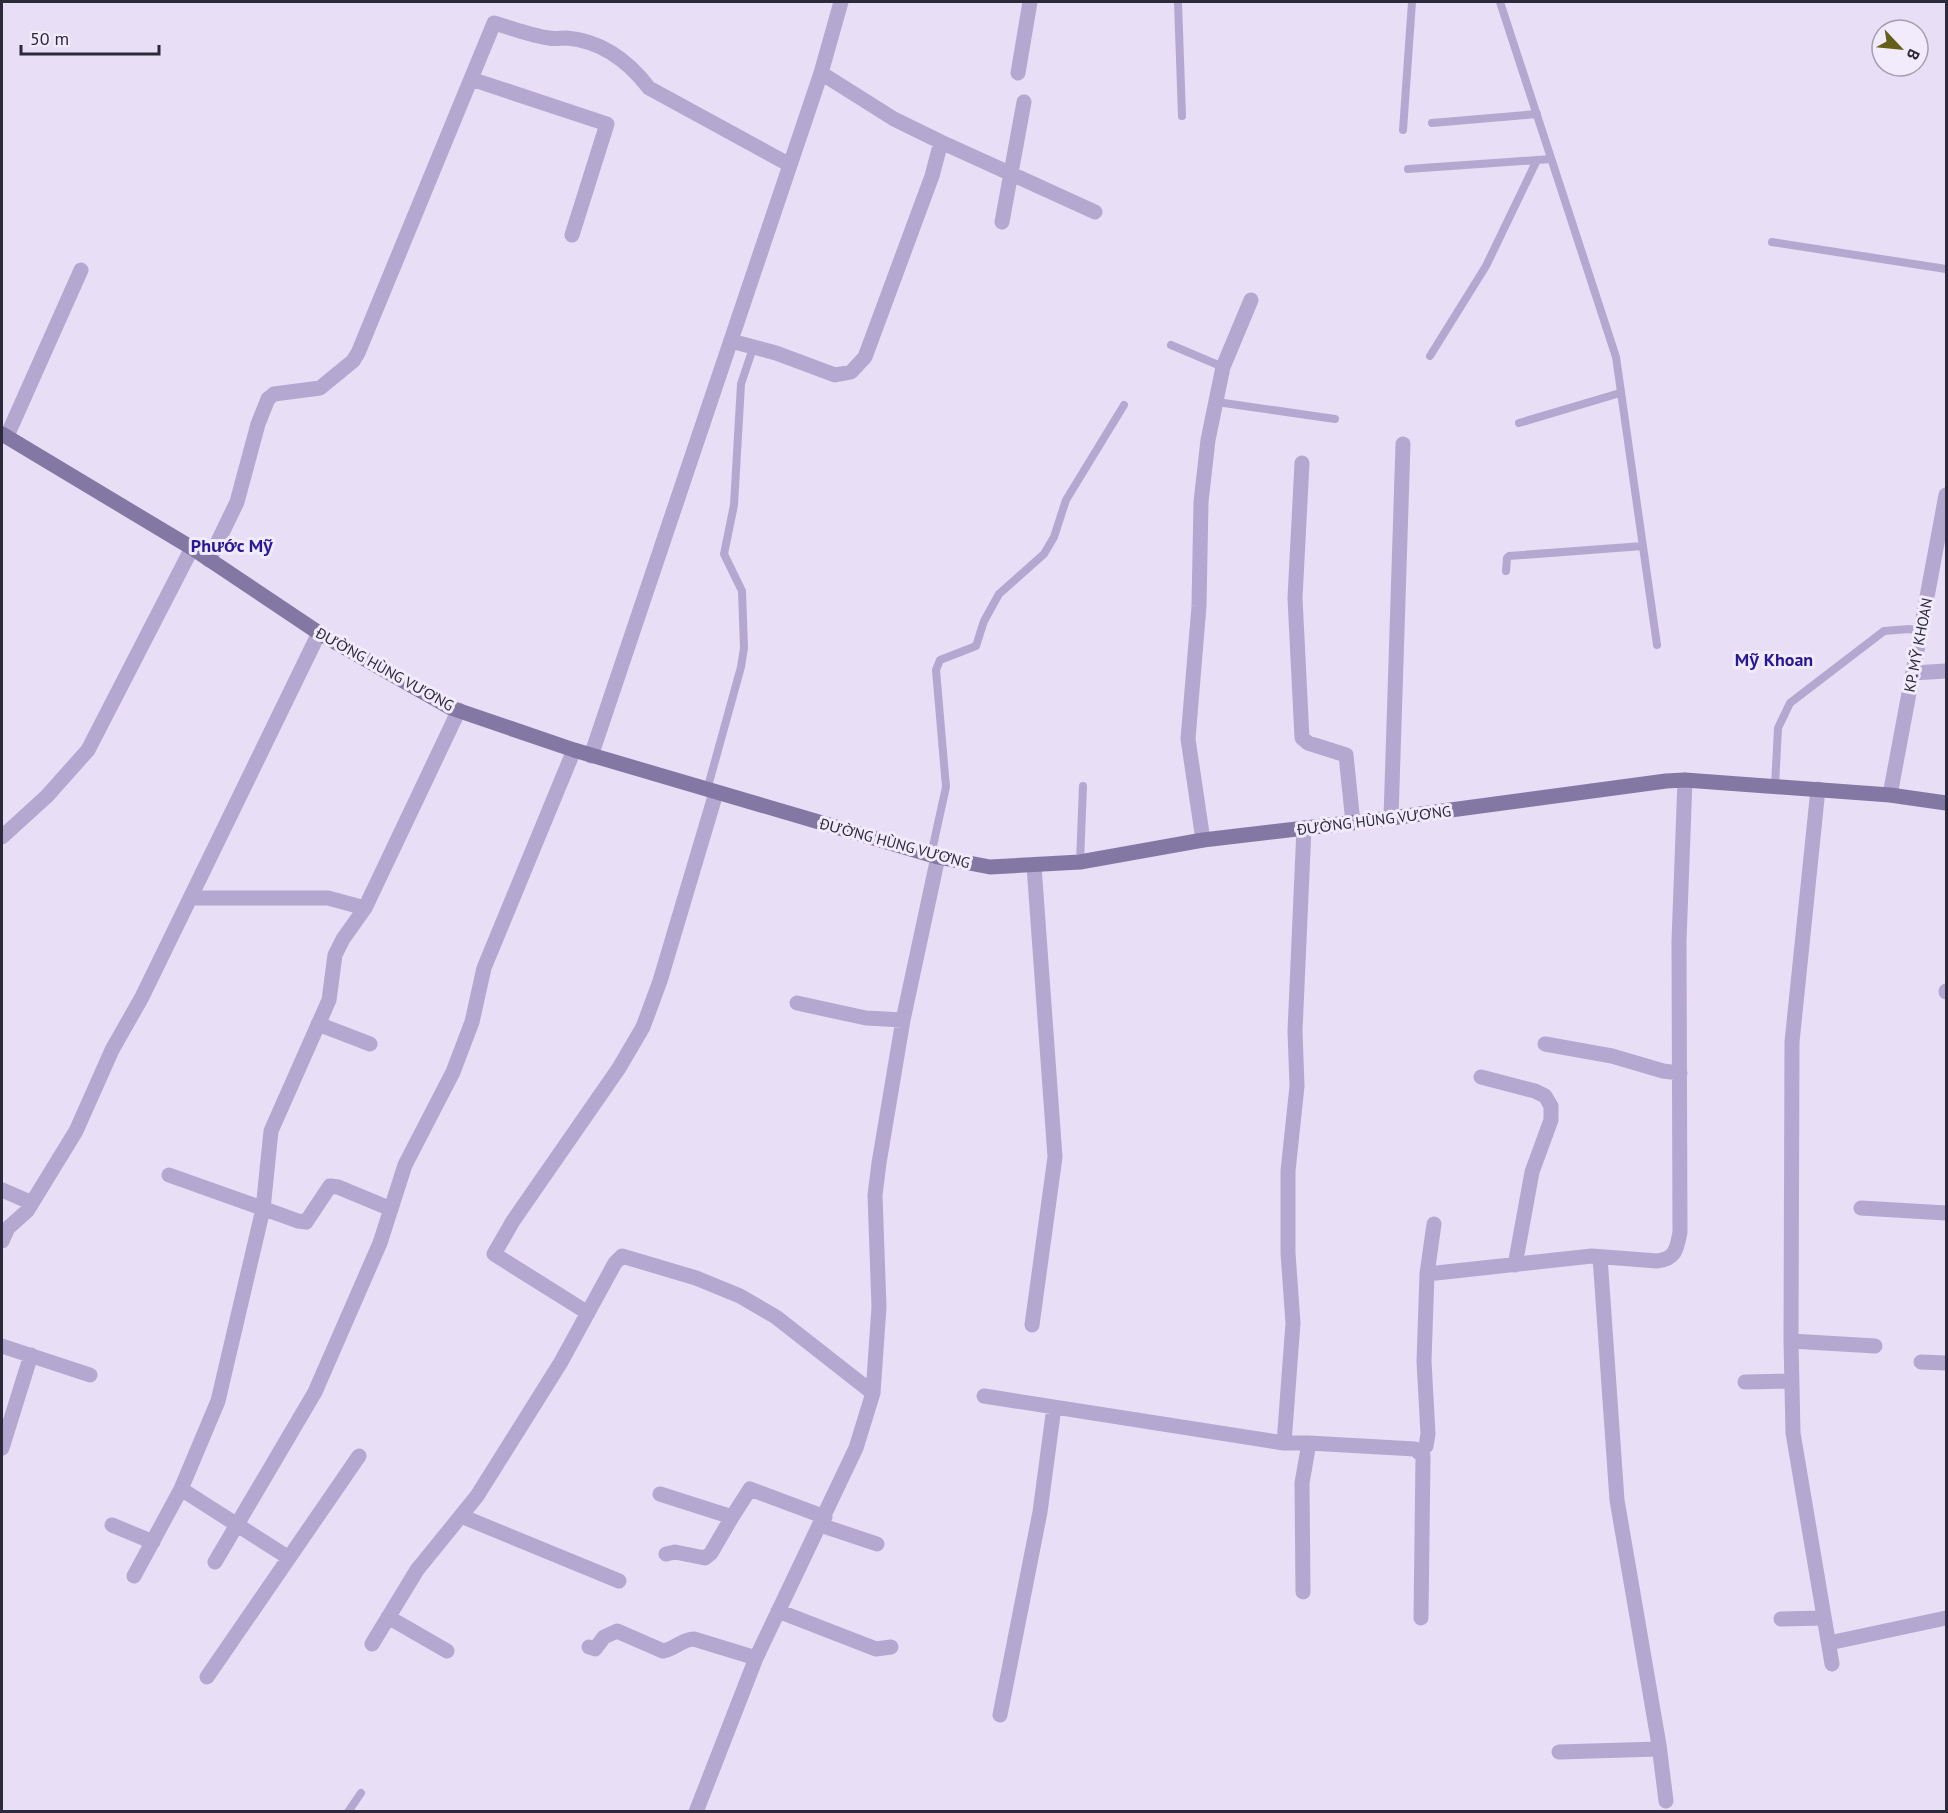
<svg xmlns="http://www.w3.org/2000/svg" width="1948" height="1813" viewBox="0 0 1948 1813" font-family="'PT Sans',sans-serif">
	<style>
		.lines { fill: none; stroke-linecap: round; stroke-linejoin: round }
		.lane { stroke: #b5a8d0; stroke-width: 8 }
		.street { stroke: #b5a8d0; stroke-width: 15 }
		.secondary { stroke: #8378a4; stroke-width: 15 }
		.labels { text-anchor: middle; dominant-baseline: central; stroke-width: 6; stroke-linejoin: round; paint-order: stroke }
		.street-label { font-size: 15px; fill: #2c293b; stroke: #f2ebfc }
		.quarter-label { font-size: 18px; font-weight: bold; fill: #271895; stroke: #f2ebfc }
	</style>
	<rect width="100%" height="100%" fill="#e8def5"/>
	<g class="lines">
		<path class="lane" d="M 1178,2 L 1182,116
			M 1500,2 L 1616,357 L 1657,645
			M 1432,123 L 1537,114
			M 1403,130 L 1412,2
			M 1408,169 L 1551,159
			M 1772,242 L 1946,269
			M 1171,345 L 1223,367
			M 1430,356 L 1486,266 L 1537,160
			M 1217,402 L 1335,419
			M 1519,423 L 1620,393
			M 1506,571 L 1507,558 L 1509,556 L 1643,546
			M 1775,786 L 1778,728 L 1790,703 L 1884,631 L 1909,629 L 1921,631
			M 707,790 L 741,667 L 744,648 L 742,591 L 724,554 L 734,505 L 741,384 L 753,348
			M 931,855 L 946,787 L 936,670 L 940,660 L 976,646 L 984,621 L 999,594 L 1044,554 L 1054,537 L 1066,500 L 1124,405
			M 1080,862 L 1083,786
			M 348,1812 L 361,1793"/>
		<path class="street" d="M 1018,73 L 1030,2
			M 471,79 L 607,124 L 572,235
			M 941,142 L 1095,212
			M 1002,222 L 1024,102
			M 731,341 L 776,353 L 835,375 L 851,372 L 865,357 L 932,176 L 941,142 L 894,119 L 821,73
			M 7,436 L 81,270
			M 1302,463 L 1295,598 L 1302,738 L 1308,743 L 1346,755 L 1353,823
			M 209,560 L 237,502 L 258,424 L 268,399 L 274,394 L 320,388 L 353,361 L 358,353 L 494,23 C 512,28 531,36 549,38 C 555,39 561,38 567,38 C 602,41 629,62 649,88 L 790,165
			M 1913,673 L 1946,671
			M 591,756 L 821,73 L 841,2
			M 1818,789 L 1792,1042 L 1791,1341 L 1793,1433 L 1832,1664
			M 1890,795 L 1946,495
			M 1391,818 L 1403,444
			M 2,837 L 47,796 L 88,750 L 192,548
			M 1203,840 L 1188,739 L 1199,606 L 1201,502 L 1208,440 L 1223,367 L 1251,300
			M 191,898 L 328,898 L 365,908
			M 1946,992 L 1946,991
			M 797,1003 L 866,1018 L 903,1020
			M 318,1024 L 370,1044
			M 1545,1044 L 1612,1056 L 1663,1071 L 1680,1073
			M 1481,1077 L 1535,1091 L 1545,1096 L 1551,1106 L 1551,1120 L 1532,1172 L 1515,1265
			M 169,1175 L 298,1221 L 306,1222 L 330,1186 L 338,1187 L 391,1209
			M 2,1190 L 32,1203
			M 1861,1208 L 1946,1213
			M 2,1241 L 8,1228 L 27,1211 L 76,1131 L 112,1050 L 142,997 L 319,633
			M 1600,1257 L 1617,1500 L 1659,1745 L 1666,1801
			M 1427,1274 L 1592,1256 L 1657,1261 C 1676,1259 1677,1248 1680,1232 L 1679,941 L 1685,780
			M 588,1313 L 494,1254 L 513,1221 L 619,1068 L 643,1027 L 660,981 L 716,793
			M 1032,1325 L 1055,1157 L 1034,866
			M 1791,1341 L 1875,1346
			M 2,1346 L 90,1375
			M 1921,1362 L 1946,1363
			M 1745,1382 L 1792,1381
			M 984,1396 L 1284,1443
			M 1309,1443 L 1415,1449 L 1423,1456 L 1421,1618
			M 2,1448 L 31,1355
			M 1420,1451 L 1426,1446 L 1428,1434 L 1424,1361 L 1427,1274 L 1434,1224
			M 181,1489 L 289,1558
			M 660,1494 L 732,1517 L 750,1489 L 825,1517
			M 461,1516 L 619,1581
			M 112,1525 L 153,1542
			M 820,1525 L 877,1544
			M 666,1554 L 675,1552 L 705,1558 L 711,1553 L 732,1517
			M 215,1562 L 315,1392 L 380,1243 L 405,1165 L 453,1072 L 472,1022 L 484,968 L 574,750
			M 134,1576 L 181,1489 L 218,1401 L 263,1209 L 271,1131 L 329,1000 L 335,955 L 343,939 L 365,908 L 459,710
			M 1303,1592 L 1302,1483 L 1309,1443 L 1284,1443 L 1293,1323 L 1288,1253 L 1288,1171 L 1297,1086 L 1295,1031 L 1304,828
			M 778,1611 L 876,1649 L 891,1647
			M 388,1617 L 447,1651
			M 1781,1619 L 1824,1618
			M 1829,1643 L 1946,1618
			M 372,1644 L 417,1570 L 477,1496 L 561,1362 L 615,1263 L 622,1256 L 696,1278 L 740,1296 L 776,1317 L 873,1393
			M 589,1647 L 595,1649 L 604,1637 L 617,1631 L 663,1651 C 675,1649 682,1639 694,1639 L 756,1658
			M 207,1677 L 359,1456
			M 1000,1715 L 1040,1512 L 1054,1407
			M 1559,1752 L 1658,1749
			M 696,1812 L 756,1658 L 856,1448 L 873,1393 L 879,1307 L 875,1195 L 879,1163 L 903,1020 L 938,857"/>
		<path class="secondary" d="M 2,434 L 192,548 L 319,633 L 451,708 L 574,750 L 938,857 L 990,867 L 1080,862 L 1203,840 L 1391,818 L 1666,781 L 1685,780 L 1890,795 L 1946,803"/>
	</g>
	<g class="labels">
		<g class="street-label">
			<text transform="translate(1918 645) rotate(-79)">KP. MỸ KHOAN</text>
			<text transform="translate(385 669) rotate(29)">ĐƯỜNG HÙNG VƯƠNG</text>
			<text transform="translate(1374 820) rotate(-7)">ĐƯỜNG HÙNG VƯƠNG</text>
			<text transform="translate(895 843) rotate(15)">ĐƯỜNG HÙNG VƯƠNG</text>
		</g>
		<g class="quarter-label">
			<text x="232" y="545">Phước Mỹ</text>
			<text x="1774" y="659">Mỹ Khoan</text>
		</g>
	</g>
	<rect width="1948" height="1813" fill="none" stroke="#2c293b" stroke-width="6"/>
	<g transform="translate(1900 48) rotate(116)"><circle r="28" fill="#f2ebfc" stroke="#a39daf" stroke-width="1.5"/>
	<path d="M0-4.5L10 22L0 15L-10 22Z" fill="#635f19"/>
	<text y="-9" font-size="16" font-weight="bold" text-anchor="middle" fill="#2c293b">B</text>
	</g>
	<path d="M21 45v9h138v-9" fill="none" stroke="#2c293b" stroke-width="3"/>
	<text x="30" y="45" font-size="18" fill="#2c293b" stroke="#f2ebfc" stroke-width="4.5" paint-order="stroke">50 m</text>
</svg>
